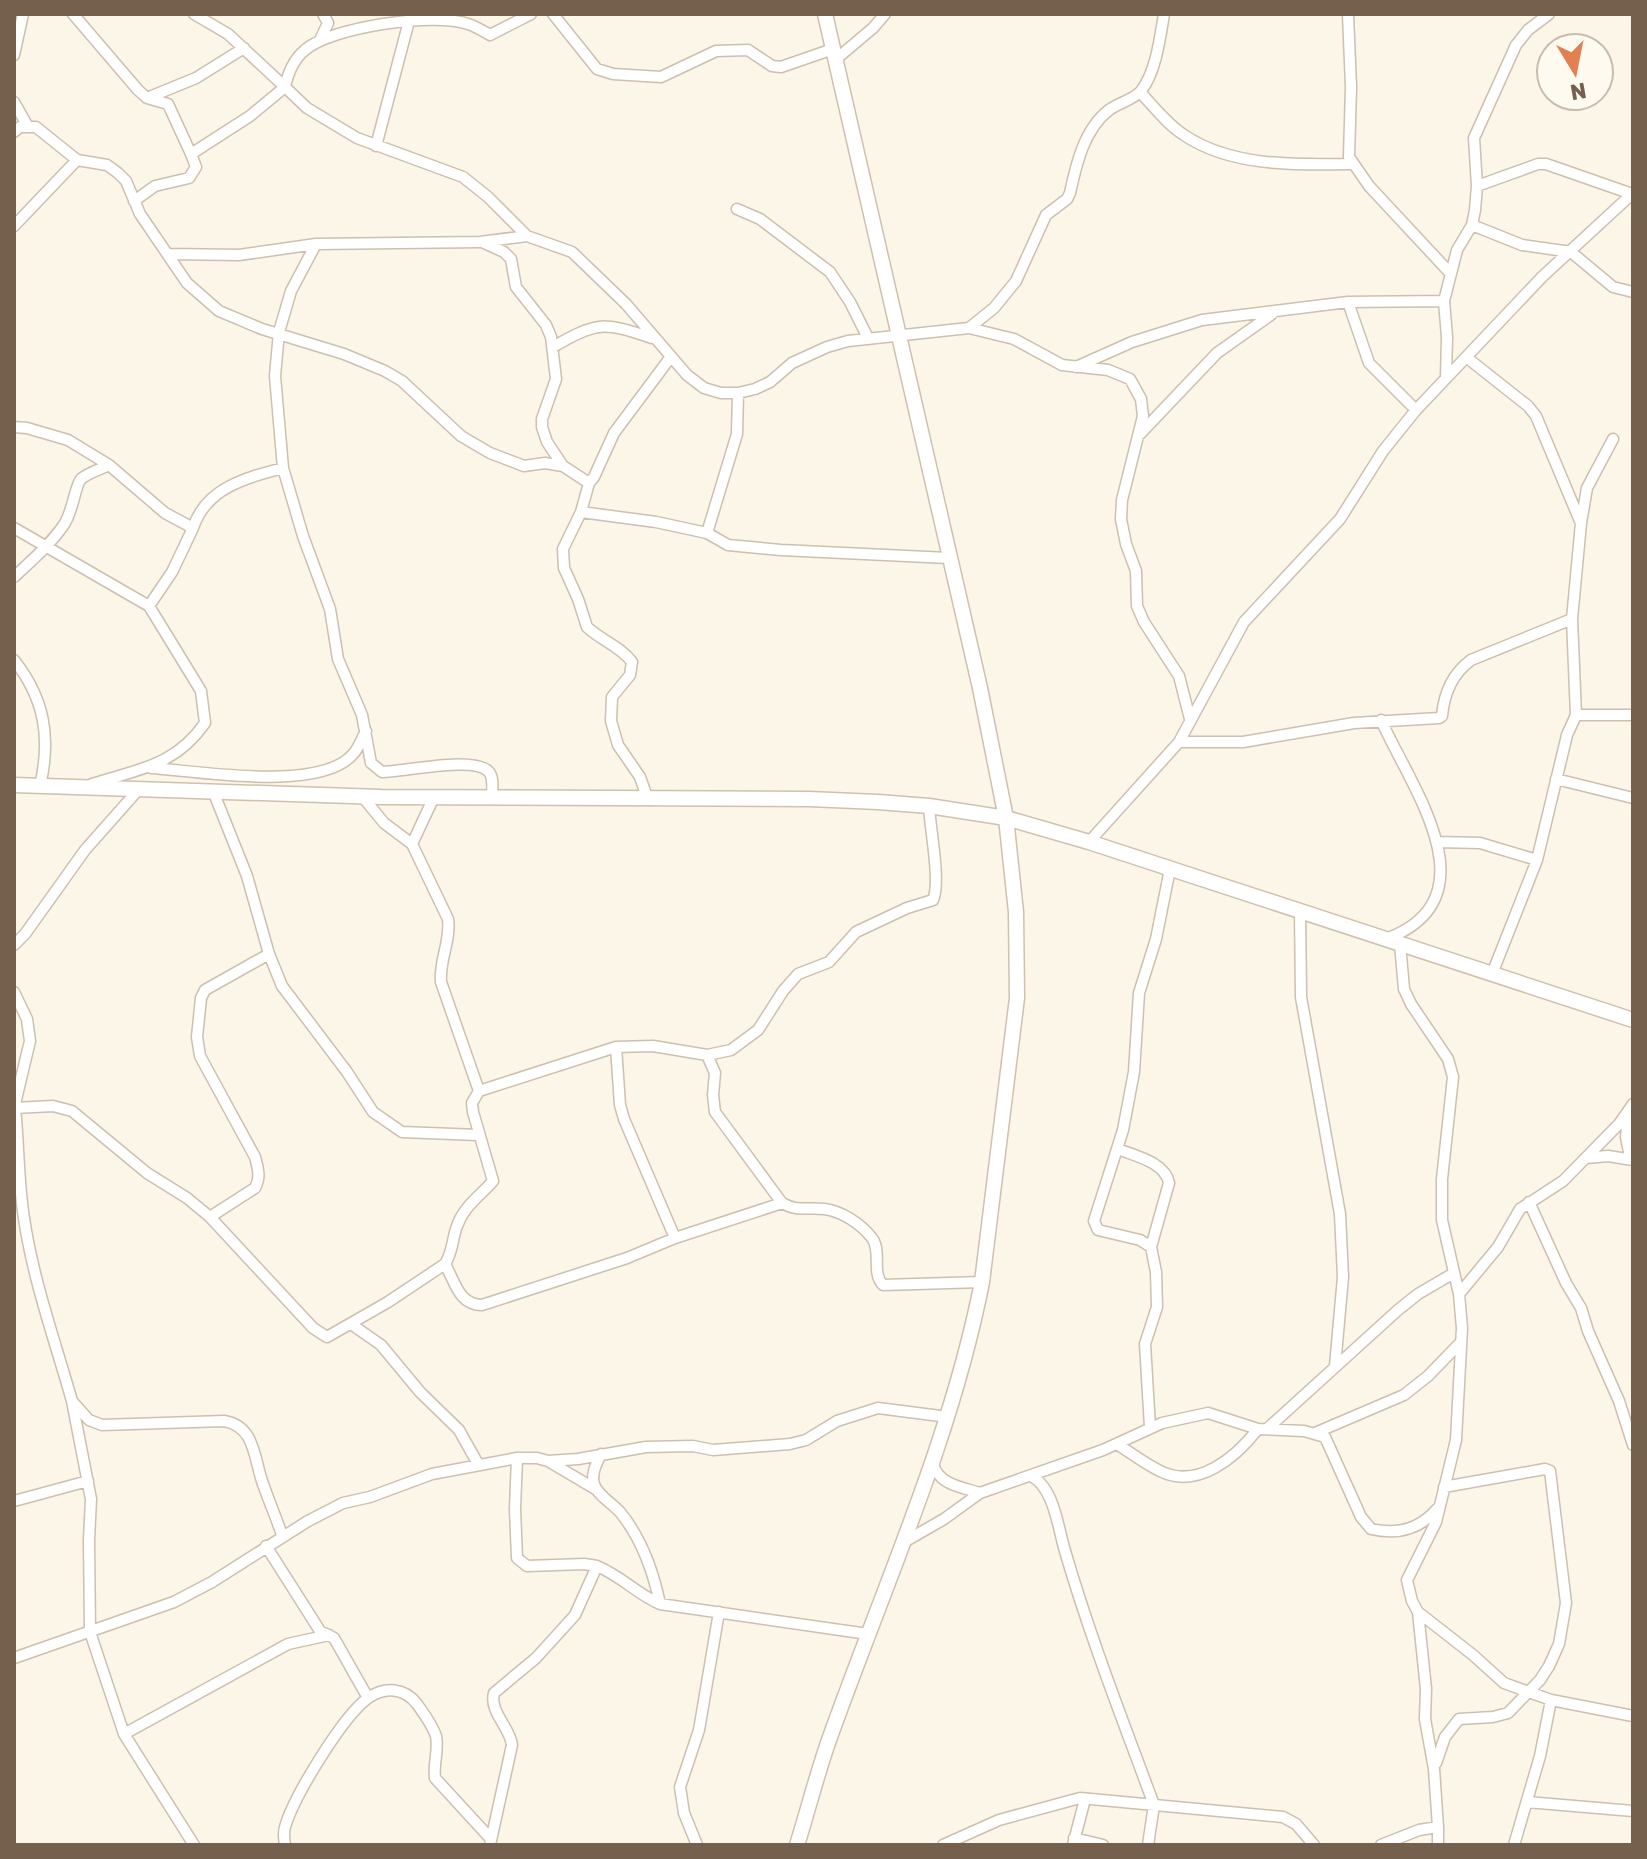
<svg xmlns="http://www.w3.org/2000/svg" width="1647" height="1859" viewBox="0 0 1647 1859" font-family="Rubik,sans-serif">
	<style>
		.lines { fill: none; stroke-linecap: round; stroke-linejoin: round }
		.street-casing { stroke: #cebfae; stroke-width: 13 }
		.secondary-casing { stroke: #d0c0ac; stroke-width: 17 }
		.street { stroke: #fff; stroke-width: 10 }
		.secondary { stroke: #fff; stroke-width: 14 }
	</style>
	<rect width="100%" height="100%" fill="#fcf6e8"/>
	<g class="lines">
		<defs>
			<path id="street" d="M 73,14 L 138,90 L 147,98 L 168,104 L 191,154
				M 194,14 L 228,34 L 285,87 C 288,73 294,59 305,50 C 331,27 435,12 468,24 C 475,26 483,31 490,35 L 531,14
				M 553,14 L 597,69 L 613,74 L 661,77 L 716,51 L 748,50 L 772,66 L 781,67 L 833,49
				M 1348,14 L 1351,87 L 1349,157 L 1369,186 L 1451,274
				M 320,40 L 328,23 L 323,14
				M 14,55 L 23,14
				M 835,60 L 873,28 L 885,14
				M 1140,92 C 1154,107 1167,124 1184,135 C 1231,167 1297,165 1352,164
				M 147,98 L 196,78 L 244,48
				M 14,102 L 27,125
				M 14,132 L 20,127 L 36,127 L 77,160 L 107,165 L 118,173 L 126,181 L 140,214 L 187,283 L 219,311 L 262,329 L 344,354 L 385,371 L 402,381 L 461,436 L 490,453 L 524,466 L 545,463 L 563,466 L 589,483
				M 376,146 L 409,21
				M 1477,186 L 1538,164 L 1546,164 L 1632,194
				M 134,201 L 155,186 L 189,178 L 196,167 L 191,154 L 250,116 L 285,87 L 307,108 L 357,138 L 463,177 L 488,197 L 527,236 L 480,242 L 316,244 L 291,291 L 279,332 L 275,376 L 283,468 L 303,536 L 330,609 L 338,659 L 362,715 L 371,763 L 382,772 C 404,772 475,755 489,772 C 494,778 492,789 492,797
				M 737,209 L 760,219 L 830,272 L 850,302 L 868,338
				M 1472,225 L 1522,245 L 1571,252 L 1613,287 L 1633,292
				M 14,226 L 77,160
				M 527,236 L 572,252 L 626,304 L 687,375 L 704,388 L 721,393 L 738,393 L 755,389 L 770,382 L 792,363 L 827,347 L 848,341 L 969,328 L 1014,339 L 1062,365 L 1108,370 L 1130,379 L 1141,399 L 1143,416 L 1122,500 L 1121,519 L 1126,544 L 1136,571 L 1137,606 L 1144,622 L 1179,676 L 1190,719
				M 482,242 L 504,252 L 511,259 L 516,287 L 546,325 L 551,337 L 556,379 L 542,419 L 542,427 L 547,442 L 563,466
				M 169,254 L 239,255 L 316,244
				M 1348,302 L 1369,363 L 1416,410
				M 969,328 L 994,308 L 1016,281 L 1046,215 L 1067,199 L 1070,193 C 1076,165 1084,129 1109,110 C 1118,103 1133,100 1141,91 C 1156,72 1160,38 1164,14
				M 553,347 C 598,321 604,322 652,338
				M 1466,357 L 1528,406 L 1536,416 L 1580,521
				M 1076,367 L 1132,342 L 1202,320 L 1348,302 L 1444,301
				M 1446,377 L 1447,337 L 1444,301 L 1457,250 L 1472,225 L 1475,210 L 1477,186 L 1474,138 L 1516,45 L 1528,30 L 1549,14
				M 14,427 L 27,428 L 68,440 L 109,465 L 165,513 L 193,528 C 206,488 245,478 283,468
				M 1140,434 L 1217,353 L 1272,314
				M 581,512 L 656,522 L 707,533 L 728,545 L 781,550 L 948,558
				M 14,528 L 149,606
				M 707,533 L 737,434 L 738,393
				M 14,577 C 31,561 49,546 63,526 C 73,513 75,485 81,479 C 88,473 101,469 109,465
				M 14,660 C 45,699 51,738 40,786
				M 1576,715 L 1633,715
				M 1381,720 C 1410,786 1496,898 1386,939
				M 1179,742 L 1243,742 L 1354,723 L 1439,718 L 1442,716 C 1444,693 1452,674 1471,660 L 1572,619
				M 151,768 C 198,771 322,793 354,753 C 359,747 362,738 366,731
				M 1556,779 L 1633,798
				M 92,784 C 139,769 175,766 205,723 L 201,691 L 149,606 L 172,572 L 193,528
				M 213,791 L 247,876 L 269,954 L 282,986 L 347,1072 L 373,1112 L 402,1132 L 478,1135
				M 648,800 L 640,777 L 618,745 L 611,721 L 612,697 L 630,675 L 632,662 C 620,646 602,641 587,627 L 578,599 L 564,568 L 563,549 L 581,512 L 589,483 L 594,477 L 614,433 L 670,358
				M 1089,842 L 1179,742 L 1244,622 L 1340,519 L 1383,451 L 1416,410 L 1542,277 L 1633,193
				M 1437,842 L 1480,843 L 1537,860
				M 412,844 L 434,797
				M 1300,911 L 1301,997 L 1340,1214 L 1343,1277 L 1335,1366
				M 14,945 L 25,934 L 85,850 L 139,789
				M 1492,974 L 1537,860 L 1567,735 L 1576,715 L 1572,619 L 1581,523 L 1587,488 L 1613,439
				M 14,992 L 27,1019 L 30,1041 L 14,1108
				M 616,1047 L 620,1105 L 624,1119 L 675,1238 L 782,1203
				M 707,1055 L 715,1073 L 713,1095 L 715,1112 L 782,1203 C 798,1212 807,1207 824,1209 C 842,1211 861,1224 872,1238 C 882,1251 871,1273 883,1285 L 982,1282
				M 479,1091 L 616,1047 L 653,1046 L 707,1055 L 731,1050 L 758,1030 L 783,991 L 798,974 L 829,962 L 856,932 L 907,908 L 933,900 C 941,882 930,829 929,806
				M 1628,1116 L 1626,1137 L 1630,1157
				M 1118,1149 C 1135,1156 1165,1162 1169,1183 L 1151,1247
				M 1586,1158 L 1608,1156 L 1633,1160
				M 1529,1202 L 1566,1283 L 1581,1308 L 1588,1331 L 1619,1401 L 1633,1445
				M 210,1217 L 255,1188 C 261,1177 258,1169 255,1157 L 200,1056 L 197,1037 L 201,998 L 205,990 L 269,954
				M 445,1264 C 455,1282 459,1305 482,1305 L 627,1258 L 675,1238
				M 1459,1294 L 1498,1247 L 1520,1209 L 1563,1181 L 1619,1124 L 1633,1104
				M 351,1324 L 381,1345 L 420,1392 L 459,1430 L 478,1464
				M 72,1401 C 55,1341 33,1280 24,1218 C 18,1181 19,1145 15,1108 L 53,1106 L 72,1111 L 147,1173 L 187,1198 L 210,1217 L 313,1328 L 327,1337 L 388,1302 L 445,1264 C 453,1252 452,1239 457,1226 C 464,1206 480,1196 493,1181 L 473,1112 L 472,1103 L 479,1091 L 441,982 C 439,960 451,941 448,919 L 412,844 L 384,823 L 362,796
				M 1150,1427 L 1145,1344 L 1157,1307 L 1156,1272 L 1151,1247 L 1140,1240 L 1098,1230 L 1094,1221 L 1123,1130 L 1134,1072 L 1139,993 L 1156,939 L 1170,869
				M 1268,1428 L 1398,1310 L 1418,1294 L 1454,1273
				M 1315,1433 L 1404,1395 L 1428,1376 L 1460,1343
				M 1117,1444 C 1131,1453 1145,1464 1160,1471 C 1198,1490 1236,1457 1258,1429
				M 601,1454 C 596,1464 591,1474 594,1484 C 597,1495 613,1504 620,1512 C 642,1539 653,1570 660,1604
				M 517,1458 L 515,1509 L 517,1558 L 527,1566 L 584,1564 L 597,1566
				M 548,1461 L 597,1490
				M 933,1464 C 939,1485 961,1487 980,1493
				M 1031,1476 C 1054,1487 1058,1528 1065,1551 C 1090,1637 1123,1721 1154,1805 L 1148,1845
				M 14,1501 L 88,1481
				M 904,1542 L 944,1519 L 980,1493 L 1103,1450 L 1162,1423 L 1208,1413 L 1258,1429 L 1304,1431 L 1325,1437 L 1361,1517 L 1371,1529 C 1397,1535 1420,1529 1437,1509
				M 266,1546 L 320,1631 L 334,1638 L 368,1698
				M 1418,1612 L 1473,1655 L 1504,1683 L 1551,1700 L 1633,1716
				M 14,1658 L 174,1602 L 212,1582 L 308,1521 L 343,1503 L 370,1497 L 432,1474 L 517,1458 L 537,1458 L 548,1461 L 578,1459 L 646,1447 L 693,1446 L 713,1450 L 790,1444 L 806,1440 L 837,1421 L 878,1408 L 948,1417
				M 124,1734 L 288,1644 L 329,1635
				M 1436,1763 L 1445,1737 L 1459,1719 L 1493,1717 L 1508,1713 L 1540,1680 L 1549,1666 L 1559,1644 L 1566,1603 L 1550,1471 L 1545,1469 L 1444,1487
				M 1527,1802 L 1633,1811
				M 1438,1827 L 1438,1845
				M 1074,1838 L 1103,1845
				M 194,1845 L 124,1734 L 90,1632 L 89,1540 L 91,1499 L 72,1401 L 89,1420 L 102,1425 L 224,1421 C 255,1426 254,1458 262,1481 C 268,1499 276,1517 282,1535
				M 285,1845 C 284,1839 283,1833 285,1827 C 294,1796 343,1716 368,1698 C 385,1686 405,1688 417,1704 C 424,1714 432,1724 436,1736 C 439,1750 433,1764 435,1778 L 490,1838
				M 490,1845 L 512,1745 C 510,1727 489,1712 494,1693 L 536,1658 L 575,1615 L 597,1566 C 621,1576 637,1594 660,1604 L 868,1634
				M 697,1845 L 684,1813 L 680,1787 L 699,1730 L 719,1612
				M 943,1845 L 999,1820 L 1080,1798 L 1283,1817 L 1296,1824 L 1314,1845
				M 1073,1845 L 1085,1799
				M 1381,1845 L 1419,1830 L 1438,1827 L 1434,1769 L 1425,1719 L 1426,1689 L 1418,1612 L 1412,1601 L 1407,1580 L 1436,1522 L 1456,1440 L 1462,1328 L 1459,1294 L 1442,1220 L 1442,1179 L 1453,1077 L 1448,1059 L 1411,1004 L 1404,989 L 1400,944
				M 1514,1845 L 1540,1756 L 1551,1700"/>
			<path id="secondary" d="M 14,785 L 381,797 L 809,799 L 878,802 L 929,806 L 1006,818 L 1089,842 L 1633,1020
				M 797,1845 C 808,1810 817,1774 829,1740 C 883,1588 951,1440 982,1282 L 1017,998 L 1016,912 L 1006,818 L 980,688 L 825,14"/>
		</defs>
		<use href="#street" class="street-casing"/>
		<use href="#secondary" class="secondary-casing"/>
		<use href="#street" class="street"/>
		<use href="#secondary" class="secondary"/>
	</g>
	<rect width="1647" height="1859" fill="none" stroke="#755f4d" stroke-width="32"/>
	<g transform="translate(1575 72) rotate(170)"><circle r="38" fill="#fefaef" stroke="#c7bcae" stroke-width="2"/>
	<path d="M0-6L14 30L0 20L-14 30Z" fill="#e18152"/>
	<text y="-12" font-size="22" font-weight="bold" text-anchor="middle" fill="#755f4d">N</text>
	</g>
</svg>
